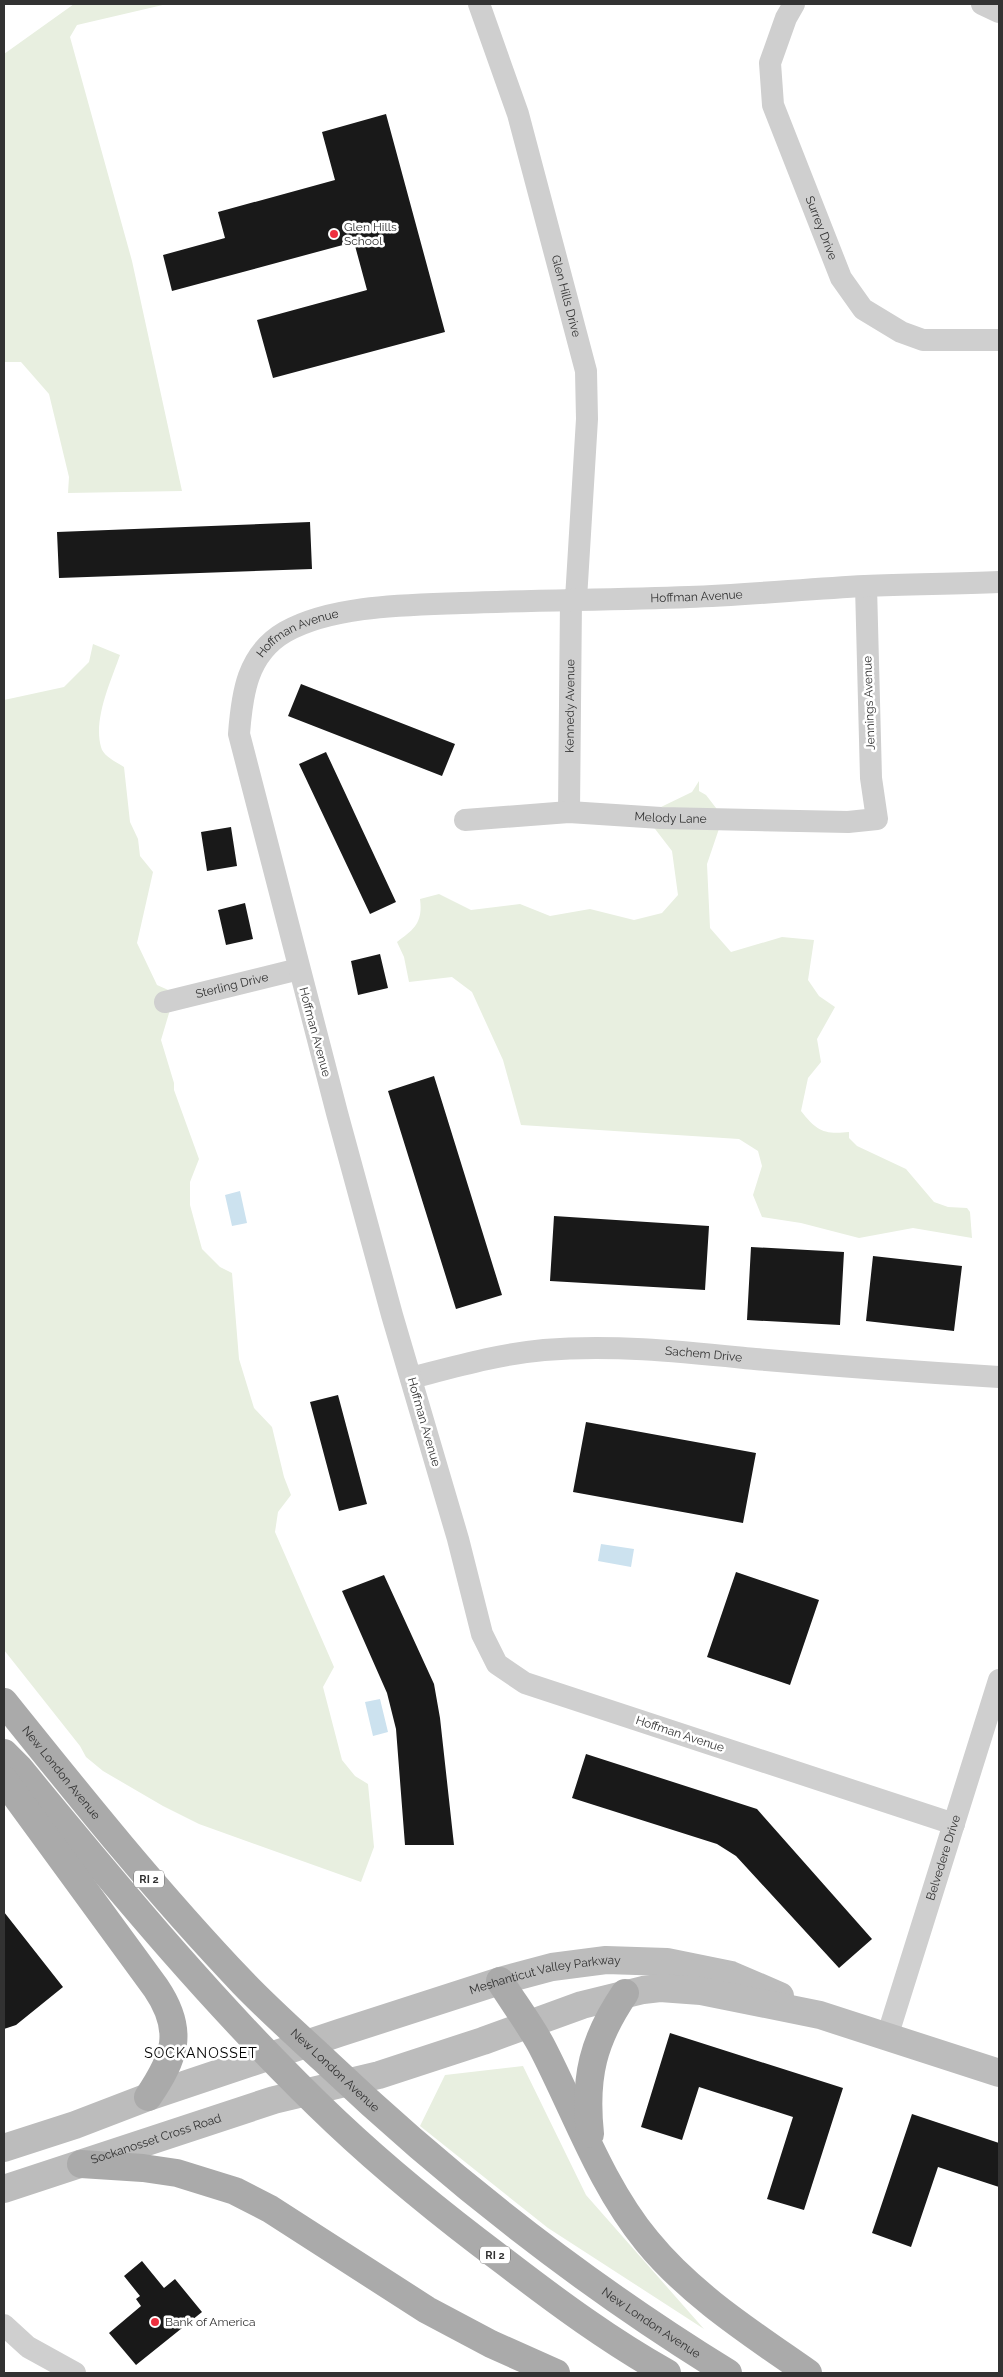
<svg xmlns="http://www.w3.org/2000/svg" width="1003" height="2377" viewBox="0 0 1003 2377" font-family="Raleway,sans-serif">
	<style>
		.green { fill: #e8efe0 }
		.water { fill: #cce2ef }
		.building { fill: #191919 }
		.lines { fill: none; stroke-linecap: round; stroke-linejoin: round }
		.street { stroke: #cfcfcf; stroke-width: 22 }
		.secondary { stroke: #bcbcbc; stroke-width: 28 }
		.primary { stroke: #aaa; stroke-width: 28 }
		.poi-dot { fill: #ee2f3f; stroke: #fff; stroke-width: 2 }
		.labels { text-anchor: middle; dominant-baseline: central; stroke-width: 5; stroke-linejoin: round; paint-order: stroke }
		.shield { fill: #fff; stroke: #707070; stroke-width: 1 }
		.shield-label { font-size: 11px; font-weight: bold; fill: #323232 }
		.poi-label { font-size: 12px; fill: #323232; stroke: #fff; text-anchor: start }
		.street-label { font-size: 12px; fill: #323232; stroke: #fff }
		.neighbourhood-label { font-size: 14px; letter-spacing: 1px; fill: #000; stroke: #fff }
	</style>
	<rect width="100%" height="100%" fill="#fff"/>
	<path class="green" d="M 74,4 L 167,4 L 77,25 L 70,37 L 132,261 L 182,491 L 68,493 L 69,477 L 49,394 L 21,362 L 4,362 L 4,54 Z
		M 93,644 L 120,655 C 111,681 93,719 101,747 C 103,756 116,762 124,767 L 130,822 L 138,839 L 140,856 L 153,872 L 137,943 L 157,985 L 175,993 L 161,1040 L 174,1083 L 174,1090 L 199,1159 L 190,1182 L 190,1205 L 202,1249 L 220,1267 L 232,1273 L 239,1359 L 254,1408 L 272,1427 L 284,1477 L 291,1495 L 278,1512 L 275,1532 L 334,1667 L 323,1687 L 342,1760 L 355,1776 L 368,1784 L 374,1847 L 361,1882 L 199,1824 L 163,1806 L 103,1771 L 86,1757 L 80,1746 L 4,1650 L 4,700 L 64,687 L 89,662 Z
		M 699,781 L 699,791 L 706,795 L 723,817 L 707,864 L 710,928 L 731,952 L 782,937 L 814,940 L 808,980 L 819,996 L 835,1007 L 817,1039 L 821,1062 L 808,1078 L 801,1111 C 816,1130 823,1135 849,1132 L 849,1138 L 857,1146 L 906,1169 L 934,1202 L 948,1207 L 967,1208 L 970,1212 L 972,1238 L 913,1228 L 859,1238 L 801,1223 L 762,1217 L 753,1195 L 762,1166 L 758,1151 L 739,1139 L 521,1125 L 503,1060 L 472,992 L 452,977 L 409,982 L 404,957 L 397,942 C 415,929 423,922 420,899 L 439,894 L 471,910 L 520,904 L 550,916 L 590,909 L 634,920 L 662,913 L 678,895 L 672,851 L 642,812 L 661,807 L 692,792 Z
		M 523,2066 L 586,2195 L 704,2329 L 548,2228 L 420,2126 L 445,2075 Z"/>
	<path class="water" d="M 240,1191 L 247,1223 L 232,1226 L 225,1195 Z
		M 601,1544 L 634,1549 L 631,1567 L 598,1561 Z
		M 380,1699 L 388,1732 L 373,1736 L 365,1702 Z"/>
	<path class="building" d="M 386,114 L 445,332 L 273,378 L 257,320 L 367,290 L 354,242 L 172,291 L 163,255 L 225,238 L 218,212 L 335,180 L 322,132 Z
		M 310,522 L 312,569 L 59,578 L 57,532 Z
		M 301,684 L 455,744 L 442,776 L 288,716 Z
		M 326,752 L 396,902 L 370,914 L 299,764 Z
		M 231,827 L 237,866 L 207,871 L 201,832 Z
		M 245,903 L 253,939 L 226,945 L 218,910 Z
		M 380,954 L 388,988 L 358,995 L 351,961 Z
		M 434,1076 L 502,1295 L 456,1309 L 388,1091 Z
		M 554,1216 L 709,1226 L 705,1290 L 550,1281 Z
		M 751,1247 L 844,1252 L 840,1325 L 747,1320 Z
		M 873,1256 L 962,1266 L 954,1331 L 866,1321 Z
		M 338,1395 L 367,1504 L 339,1511 L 310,1402 Z
		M 586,1422 L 756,1453 L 743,1523 L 573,1492 Z
		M 736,1572 L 819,1600 L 790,1685 L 707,1657 Z
		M 384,1575 L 434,1684 L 440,1718 L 454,1845 L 405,1845 L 396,1729 L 387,1693 L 342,1591 Z
		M 586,1754 L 757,1809 L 872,1939 L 839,1968 L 736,1856 L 717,1844 L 572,1798 Z
		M 4,1912 L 63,1987 L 16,2025 L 4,2029 Z
		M 670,2033 L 843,2088 L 804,2210 L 767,2199 L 793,2117 L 699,2087 L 682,2140 L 641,2127 Z
		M 912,2114 L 999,2143 L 999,2187 L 938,2167 L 911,2247 L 872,2233 Z
		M 142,2261 L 164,2288 L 175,2279 L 202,2312 L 136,2365 L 109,2333 L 141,2306 L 136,2299 L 140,2296 L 124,2276 Z"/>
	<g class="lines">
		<g class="street">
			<path id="s1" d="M 479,4 L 518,114 L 586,371 L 587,419 L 576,599"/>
			<path id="s2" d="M 794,4 L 786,18 L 770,63 L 773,105 L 841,278 L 863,309 L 901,332 L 923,340 L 999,340"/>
			<path d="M 982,4 L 999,12"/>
			<path id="s3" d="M 569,812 L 571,599"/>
			<path id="s4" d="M 465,820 L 569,812 L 661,818 L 848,822 L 877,819 L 871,778 L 866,586"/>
			<path id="s5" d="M 165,1002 L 299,969"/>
			<path id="s6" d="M 411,1378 C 454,1367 499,1354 544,1350 C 614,1344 685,1352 755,1359 C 836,1366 918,1372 999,1377"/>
			<path id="s7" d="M 954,1824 L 525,1683 L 497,1664 L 482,1634 L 458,1539 L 392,1315 L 337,1113 L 239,734 C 242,694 247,654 285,632 C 333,605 408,605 462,603 C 538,600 613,600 689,597 C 747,595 806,589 865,586 C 910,584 954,584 999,582"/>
			<path id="s8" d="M 887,2037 L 999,1680"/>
			<path d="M 4,2325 L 28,2347 L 75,2373"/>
		</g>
		<g class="secondary">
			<path id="s9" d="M 4,2148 L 75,2125 L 148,2097 L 339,2033 L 500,1981 L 552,1967 L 606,1960 L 667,1962 L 731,1975 L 780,1996"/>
			<path id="s10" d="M 4,2189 L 274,2100 L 379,2075 L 483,2041 L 582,2005 L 643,1990 L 660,1988 L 701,1991 L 820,2015 L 999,2073"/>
		</g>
		<g class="primary">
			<path id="s11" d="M 4,1702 C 81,1798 158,1894 243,1983 C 269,2010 296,2034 323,2059 C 447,2177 582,2283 728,2373"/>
			<path d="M 4,1753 L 19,1768 C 120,1891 221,2013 336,2122 C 389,2172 446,2218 505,2262 C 557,2302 610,2341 667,2373"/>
			<path d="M 4,1780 L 156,1988 C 185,2031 175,2057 148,2097"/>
			<path d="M 500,1981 C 513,2002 529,2023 541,2045 C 575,2110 600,2184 647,2241 C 691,2295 751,2333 808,2373"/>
			<path d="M 590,2134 C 584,2077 593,2040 625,1993"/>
			<path d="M 81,2164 L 143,2168 L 177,2173 L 235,2191 L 270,2209 L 427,2310 L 491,2344 L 556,2373"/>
		</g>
	</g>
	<g class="poi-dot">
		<circle cx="334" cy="234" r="5"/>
		<circle cx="155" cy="2322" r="5"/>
	</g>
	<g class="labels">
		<g class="shield">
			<rect x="134" y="1870.5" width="30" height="17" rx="4"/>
			<rect x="480" y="2246.5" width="30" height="17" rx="4"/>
		</g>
		<g class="shield-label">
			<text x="149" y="1879">RI 2</text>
			<text x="495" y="2255">RI 2</text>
		</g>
		<g class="poi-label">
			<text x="344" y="227">Glen Hills<tspan x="344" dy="14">School</tspan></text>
			<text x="165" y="2322">Bank of America</text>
		</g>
		<g class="street-label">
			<text stroke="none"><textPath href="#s2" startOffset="238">Surrey Drive</textPath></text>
			<text stroke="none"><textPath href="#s1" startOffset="305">Glen Hills Drive</textPath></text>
			<text stroke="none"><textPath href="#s7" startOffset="1984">Hoffman Avenue</textPath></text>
			<text stroke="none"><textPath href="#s7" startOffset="1579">Hoffman Avenue</textPath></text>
			<text transform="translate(869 703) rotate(-92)">Jennings Avenue</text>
			<text stroke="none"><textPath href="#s3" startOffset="106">Kennedy Avenue</textPath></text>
			<text stroke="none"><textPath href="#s4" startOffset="206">Melody Lane</textPath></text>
			<text stroke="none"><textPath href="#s5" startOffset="69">Sterling Drive</textPath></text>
			<text transform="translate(315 1032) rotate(75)">Hoffman Avenue</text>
			<text stroke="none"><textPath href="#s6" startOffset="296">Sachem Drive</textPath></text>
			<text transform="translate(424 1422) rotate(74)">Hoffman Avenue</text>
			<text transform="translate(680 1734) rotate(18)">Hoffman Avenue</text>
			<text stroke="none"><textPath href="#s11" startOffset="91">New London Avenue</textPath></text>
			<text stroke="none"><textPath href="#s8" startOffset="188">Belvedere Drive</textPath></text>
			<text stroke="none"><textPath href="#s9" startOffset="569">Meshanticut Valley Parkway</textPath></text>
			<text stroke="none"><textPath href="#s11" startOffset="496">New London Avenue</textPath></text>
			<text stroke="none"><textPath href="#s10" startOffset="160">Sockanosset Cross Road</textPath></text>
			<text stroke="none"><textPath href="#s11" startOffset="901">New London Avenue</textPath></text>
		</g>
		<g class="neighbourhood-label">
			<text x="201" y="2053">SOCKANOSSET</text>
		</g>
	</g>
	<rect width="1003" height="2377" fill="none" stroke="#323232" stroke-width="10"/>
</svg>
